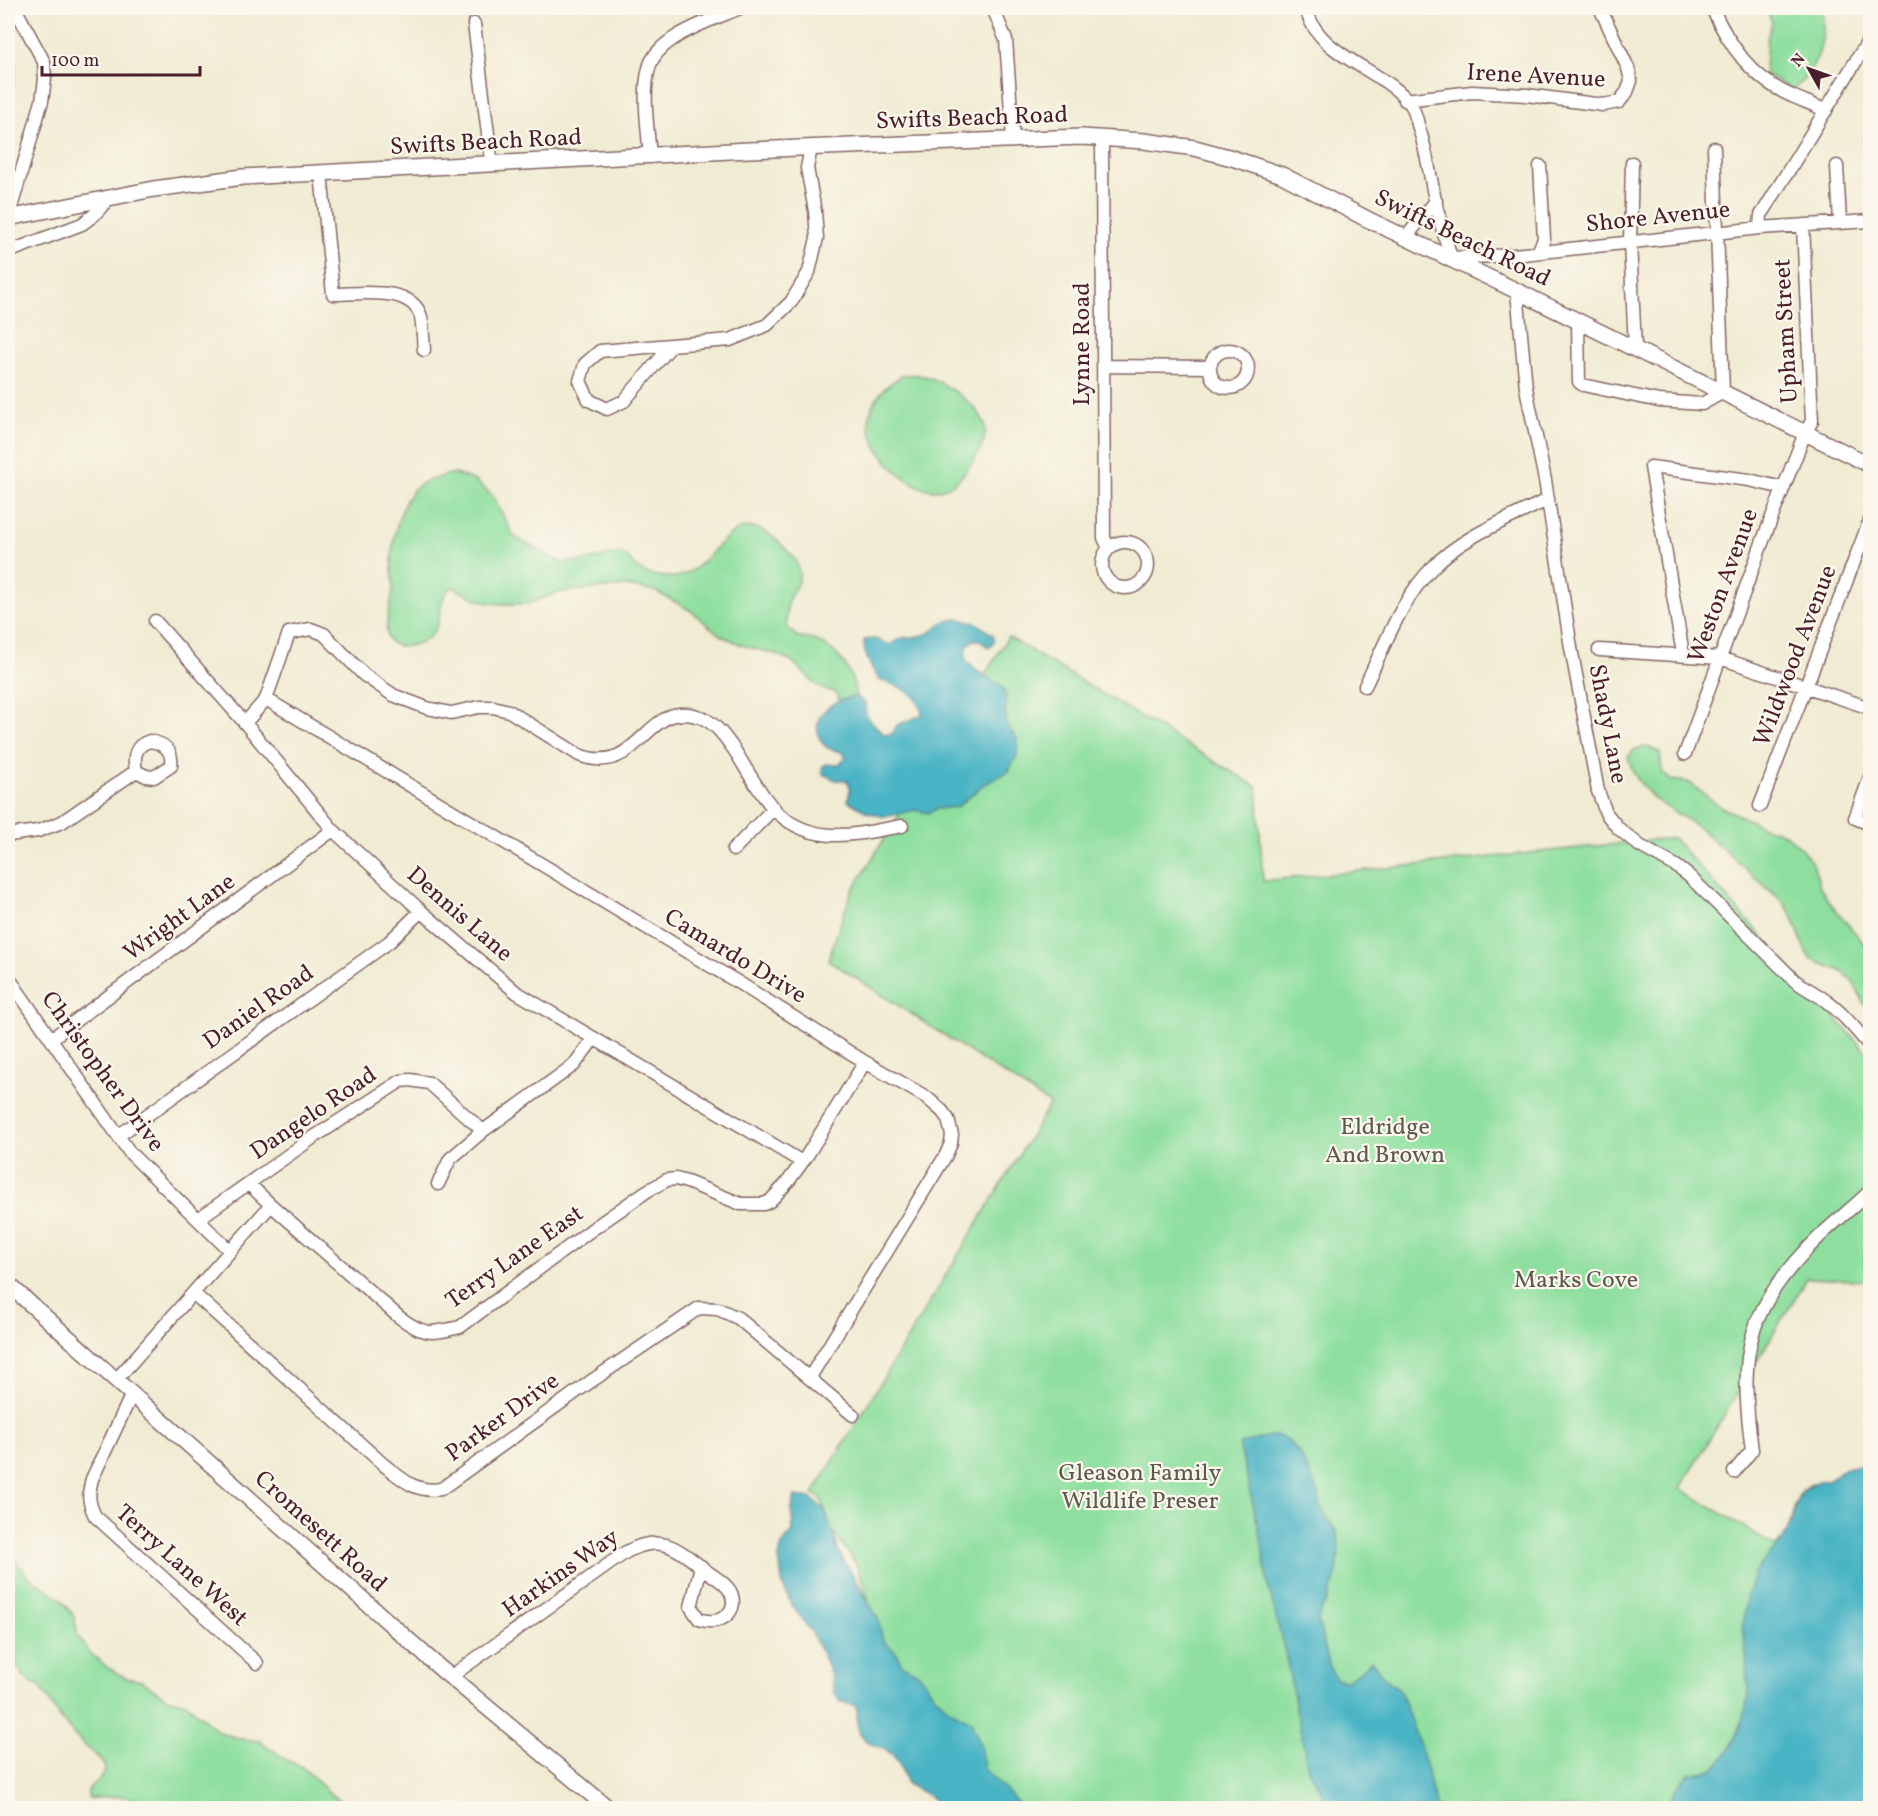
<svg xmlns="http://www.w3.org/2000/svg" width="1878" height="1816" viewBox="0 0 1878 1816" font-family="Vollkorn,serif">
	<style>
		.green { fill: #8edf9f; stroke: #6c7f65; stroke-width: 1.5; fill-rule: evenodd }
		.water { fill: #48b4c5; stroke: #496a78; stroke-width: 1.5 }
		.lines { fill: none; stroke-linecap: round; stroke-linejoin: round }
		.minor-casing { stroke: #846665; stroke-width: 15 }
		.tertiary-casing { stroke: #846665; stroke-width: 18 }
		.minor { stroke: #fff; stroke-width: 12 }
		.tertiary { stroke: #fff; stroke-width: 15 }
		.labels { text-anchor: middle; dominant-baseline: central; stroke-width: 4.5; stroke-linejoin: round; paint-order: stroke }
		.street-label { font-size: 24px; fill: #4a1f2b; stroke: #fbf7ec }
		.park-label { font-size: 24px; fill: #5e594e; stroke: #fbf7ec }
	</style>
	<rect width="100%" height="100%" fill="#fbf7ec"/>
	<filter id="ink" filterUnits="userSpaceOnUse"><feTurbulence type="fractalNoise" baseFrequency=".0167" numOctaves="2"/><feDisplacementMap in="SourceGraphic" scale="12" xChannelSelector="R" yChannelSelector="G"/><feConvolveMatrix kernelMatrix="1 2 1 2 8 2 1 2 1" color-interpolation-filters="sRGB"/></filter>
	<filter id="wash" filterUnits="userSpaceOnUse"><feTurbulence type="fractalNoise" baseFrequency=".008" numOctaves="4" result="noise"/><feDisplacementMap in="SourceGraphic" scale="24" xChannelSelector="R" yChannelSelector="G"/><feGaussianBlur stdDeviation="1.35" result="paint"/><feColorMatrix in="noise" values="0 0 0 0 0 0 0 0 0 0 0 0 0 0 0 0 0 1.4 0 .05"/><feComposite in="paint" operator="in"/></filter>
	<g filter="url(#wash)">
		<rect width="100%" height="100%" fill="#f0ebd2"/>
		<path class="green" d="M 1766,8 L 1822,8 C 1822,12 1823,17 1823,21 C 1824,48 1814,72 1794,89 L 1790,89 L 1768,76 L 1765,71 L 1767,40 L 1772,22 Z
			M 8,50 C 20,67 15,80 8,98 Z
			M 904,375 C 909,375 914,374 918,375 C 938,377 980,405 985,426 C 987,435 983,444 979,452 C 970,465 961,482 945,488 C 913,500 868,449 869,420 C 871,398 887,384 904,375 Z
			M 456,474 L 475,481 L 493,496 L 514,537 L 562,563 L 585,561 L 619,553 C 628,555 630,562 636,567 C 644,575 664,578 675,577 C 715,573 729,494 781,544 C 790,553 799,561 799,575 C 800,584 792,591 789,599 C 786,609 786,617 787,627 L 799,638 C 830,638 853,667 856,696 L 839,702 L 838,696 L 833,691 L 824,690 L 813,682 L 793,662 L 778,655 L 742,645 L 720,635 L 690,610 L 655,591 L 626,586 L 559,592 L 528,604 L 502,604 L 489,603 L 477,599 L 452,587 C 432,601 450,630 419,643 C 410,646 395,649 389,640 C 382,630 392,602 393,590 C 394,580 391,569 392,558 C 393,537 401,495 421,484 C 426,480 433,480 438,478 C 445,475 448,474 456,474 Z
			M 1008,637 L 1257,787 L 1263,881 L 1673,838 L 1870,1056 L 1870,1281 L 1807,1278 L 1680,1488 L 1777,1547 C 1793,1532 1790,1506 1802,1491 C 1810,1481 1818,1484 1828,1480 C 1835,1477 1840,1470 1848,1468 C 1856,1465 1863,1466 1870,1461 L 1870,1808 L 942,1808 L 923,1792 L 907,1784 C 904,1774 900,1762 892,1754 C 883,1746 867,1746 860,1734 C 856,1726 859,1716 856,1706 L 840,1701 L 833,1690 L 832,1678 L 824,1658 L 812,1633 L 792,1605 L 783,1586 L 779,1558 L 782,1545 L 793,1532 L 792,1509 L 795,1496 C 816,1499 819,1504 829,1521 L 821,1498 L 813,1494 L 1050,1104 L 828,960 L 851,893 ZM 833,1531 L 856,1564 L 869,1601 L 839,1553 Z
			M 1648,747 L 1660,753 L 1662,772 L 1670,780 L 1688,782 L 1721,807 L 1766,828 L 1785,834 L 1801,848 L 1814,866 L 1820,887 L 1827,899 L 1870,951 L 1870,1014 L 1852,980 L 1841,971 L 1812,960 L 1806,952 L 1792,915 L 1783,902 L 1698,827 L 1654,799 L 1638,780 L 1632,769 L 1628,757 L 1635,749 Z
			M 8,1552 L 27,1575 L 60,1598 L 67,1606 L 74,1617 L 78,1636 L 89,1652 L 108,1668 L 126,1678 L 142,1681 L 166,1698 L 186,1703 L 219,1732 L 240,1739 L 260,1741 L 288,1761 L 302,1767 L 334,1797 L 357,1808 L 153,1808 C 134,1793 112,1796 89,1799 C 83,1784 105,1782 105,1769 C 105,1761 86,1747 80,1741 C 64,1725 51,1704 39,1685 L 30,1683 L 23,1675 L 8,1651 Z"/>
		<path class="water" d="M 957,619 L 975,622 L 993,635 L 994,641 L 989,648 L 979,640 L 973,640 C 966,646 965,651 966,660 L 976,670 L 1002,686 L 1006,696 L 1006,724 L 1018,741 L 1017,755 L 1008,772 L 983,785 L 957,807 L 937,809 L 927,813 L 915,810 L 885,817 L 867,812 L 848,801 L 850,789 L 848,781 L 836,780 L 823,774 L 822,768 L 825,764 L 837,765 L 846,759 L 842,752 C 838,751 832,751 828,748 C 815,740 814,720 825,710 C 833,702 846,698 856,696 L 865,703 L 866,716 L 884,734 L 892,734 L 897,725 L 922,715 C 920,692 899,686 879,680 C 872,668 863,655 864,640 L 875,639 L 890,645 C 903,633 913,640 927,634 C 940,628 942,620 957,619 Z
			M 1271,1436 L 1278,1436 L 1287,1439 L 1298,1452 L 1316,1485 L 1322,1510 L 1338,1534 L 1339,1550 L 1337,1572 L 1328,1600 L 1321,1609 L 1318,1620 L 1330,1668 L 1336,1679 L 1345,1681 L 1364,1669 L 1371,1660 L 1380,1673 L 1400,1691 L 1420,1747 L 1437,1808 L 1330,1808 L 1308,1769 L 1286,1657 L 1267,1581 L 1261,1539 L 1239,1444 Z
			M 1870,1461 L 1870,1808 L 1666,1808 L 1677,1787 L 1689,1774 L 1714,1769 L 1730,1750 L 1745,1712 L 1749,1690 L 1743,1625 L 1746,1599 L 1754,1574 L 1767,1557 L 1781,1543 L 1792,1520 L 1798,1499 L 1803,1490 L 1818,1481 L 1828,1480 L 1847,1468 L 1864,1465 Z
			M 795,1496 L 810,1498 L 823,1508 L 832,1530 L 839,1553 L 878,1618 L 883,1641 L 895,1651 L 902,1665 L 920,1674 L 931,1691 L 949,1709 L 971,1721 L 980,1744 L 984,1769 L 1023,1808 L 942,1808 L 923,1792 L 907,1784 C 904,1774 900,1762 892,1754 C 883,1746 867,1746 860,1734 C 856,1726 859,1716 856,1706 L 840,1701 L 833,1690 L 832,1678 L 824,1658 L 812,1633 L 792,1605 L 783,1586 L 779,1558 L 782,1545 L 793,1532 L 792,1509 Z"/>
	</g>
	<g filter="url(#ink)">
		<g class="lines">
			<defs>
				<path id="minor" d="M 993,8 L 1006,40 L 1013,139
					M 1306,8 C 1317,58 1386,69 1412,106 C 1415,112 1417,121 1419,128 C 1427,153 1430,175 1435,200 C 1439,220 1446,239 1451,258 L 1514,255 L 1760,228 L 1870,221
					M 1712,8 C 1729,45 1752,79 1792,96 C 1803,101 1815,105 1826,111
					M 474,24 L 492,165
					M 1405,100 L 1472,92 L 1527,95 L 1603,105 L 1619,102 L 1627,92 L 1631,81 L 1628,68 L 1600,8
					M 1102,138 L 1104,538 L 1109,548
					M 1870,142 L 1870,143
					M 650,157 C 648,130 642,94 649,68 C 657,36 713,20 740,8
					M 1632,163 L 1630,242 L 1635,348
					M 1837,166 L 1840,223
					M 321,173 L 333,294 C 359,294 412,285 421,317 C 423,327 423,339 424,350
					M 8,218 L 42,101 L 45,79 L 44,62 L 15,8
					M 1760,228 L 1761,215 L 1765,209 L 1870,38
					M 1406,237 L 1436,201
					M 8,252 L 82,224 L 94,215 L 109,198
					M 1538,252 L 1544,239 L 1540,166
					M 1517,291 L 1526,388 L 1545,480 L 1571,648 L 1598,791 L 1606,813 L 1618,828 L 1640,846 L 1676,866 L 1689,876 L 1794,980 C 1804,988 1816,993 1826,1001 C 1843,1013 1857,1031 1870,1046
					M 1578,321 L 1579,382 L 1583,385 L 1659,401 L 1702,404 L 1723,392 L 1714,148
					M 671,346 L 624,401 L 607,409 L 589,400 L 580,381 L 585,364 L 600,351 L 730,340 L 767,325 L 791,302 L 809,272 L 817,238 L 815,211 L 807,168 L 811,148
					M1210 369a19 19 0 1 1 38 0a19 19 0 1 1-38 0Z
					M 1104,366 L 1209,367
					M1102 565a23 23 0 1 1 46 0a23 23 0 1 1-46 0Z
					M 155,621 L 245,723 L 333,830 L 421,911 L 516,992 L 802,1162
					M 1599,650 L 1720,658 L 1870,708
					M 1683,654 L 1651,467 L 1749,480 L 1783,488
					M 1365,686 C 1385,645 1401,599 1433,567 C 1461,537 1511,518 1547,500
					M 266,699 L 289,633 L 311,629 L 324,634 L 364,675 L 393,695 L 427,708 L 451,713 L 479,707 L 493,707 L 509,711 L 579,755 C 641,779 645,697 700,717 C 715,722 726,738 735,751 C 747,770 759,792 773,808 C 810,848 857,834 902,826
					M 245,723 L 266,699 L 739,983 L 865,1062 L 926,1097 L 942,1111 L 948,1119 L 952,1135 L 951,1143 L 946,1155 L 810,1377
					M 150,741 C 165,744 173,750 171,766 L 154,777 L 146,776 L 136,771 C 133,757 135,745 150,741 Z
					M 1685,754 L 1765,535 L 1805,433 L 1812,421 L 1803,225
					M 1870,777 L 1855,818 L 1870,824
					M 1760,806 L 1870,520
					M 8,835 L 38,831 L 62,822 L 136,771
					M 733,850 L 774,808
					M 8,977 L 130,1153 L 230,1251
					M 51,1039 L 333,830
					M 118,1136 L 389,942 L 421,911
					M 249,1184 L 271,1205
					M 438,1184 L 450,1159 L 483,1131 L 574,1065 L 594,1038
					M 198,1219 L 314,1137 L 401,1081 L 410,1080 L 429,1083 L 483,1131
					M 193,1293 L 384,1465 C 403,1480 416,1493 441,1489 L 590,1382 L 699,1308 L 718,1309 L 738,1318 L 853,1415
					M 116,1380 L 271,1205 L 399,1317 C 425,1336 430,1334 460,1327 L 594,1228 L 647,1191 L 667,1180 L 676,1179 L 687,1182 L 741,1204 L 764,1204 L 770,1201 L 787,1183 L 806,1157 L 865,1062
					M 132,1394 L 92,1479 C 88,1494 88,1502 95,1516 L 257,1663
					M 1734,1472 L 1752,1450 C 1738,1347 1747,1308 1822,1234 C 1838,1219 1855,1206 1870,1191
					M 450,1677 L 626,1552 C 661,1533 677,1548 705,1570 C 713,1576 725,1582 730,1591 C 741,1612 719,1627 699,1619 L 691,1607 L 701,1566"/>
				<path id="tertiary" d="M 8,218 L 154,189 L 243,177 L 749,150 L 1082,137 L 1144,141 L 1195,148 L 1232,158 L 1282,175 L 1367,219 L 1517,291 L 1870,465
					M 8,1284 L 441,1669 L 608,1808"/>
			</defs>
			<use href="#minor" class="minor-casing"/>
			<use href="#tertiary" class="tertiary-casing"/>
			<use href="#minor" class="minor"/>
			<use href="#tertiary" class="tertiary"/>
		</g>
	</g>
	<g class="labels">
		<g class="street-label">
			<text transform="translate(1536 77) rotate(3)">Irene Avenue</text>
			<text transform="translate(972 119) rotate(-2)">Swifts Beach Road</text>
			<text transform="translate(486 143) rotate(-3)">Swifts Beach Road</text>
			<text transform="translate(1658 218) rotate(-6)">Shore Avenue</text>
			<text transform="translate(1462 239) rotate(26)">Swifts Beach Road</text>
			<text transform="translate(1787 331) rotate(-93)">Upham Street</text>
			<text transform="translate(1083 344) rotate(-90)">Lynne Road</text>
			<text transform="translate(1724 586) rotate(-70)">Weston Avenue</text>
			<text transform="translate(1796 656) rotate(-69)">Wildwood Avenue</text>
			<text transform="translate(1607 724) rotate(79)">Shady Lane</text>
			<text transform="translate(459 915) rotate(41)">Dennis Lane</text>
			<text transform="translate(180 918) rotate(-36)">Wright Lane</text>
			<text transform="translate(735 957) rotate(31)">Camardo Drive</text>
			<text transform="translate(259 1008) rotate(-35)">Daniel Road</text>
			<text transform="translate(102 1072) rotate(54)">Christopher Drive</text>
			<text transform="translate(314 1114) rotate(-34)">Dangelo Road</text>
			<text transform="translate(515 1258) rotate(-35)">Terry Lane East</text>
			<text transform="translate(503 1418) rotate(-36)">Parker Drive</text>
			<text transform="translate(320 1532) rotate(42)">Cromesett Road</text>
			<text transform="translate(181 1566) rotate(42)">Terry Lane West</text>
			<text transform="translate(561 1574) rotate(-35)">Harkins Way</text>
		</g>
		<g class="park-label">
			<text x="1385" y="1128">Eldridge<tspan x="1385" dy="28">And Brown</tspan></text>
			<text x="1576" y="1281">Marks Cove</text>
			<text x="1140" y="1474">Gleason Family<tspan x="1140" dy="28">Wildlife Preser</tspan></text>
		</g>
	</g>
	<rect width="1878" height="1816" fill="none" stroke="#fbf7ec" stroke-width="30"/>
	<g transform="translate(1809 69) rotate(310)" stroke="#fbf7ec" stroke-width="4.5" paint-order="stroke">
	<path d="M0-4.5L10 22L0 15L-10 22Z" fill="#4a1f2b"/>
	<text y="-9" font-size="16" font-weight="bold" text-anchor="middle" fill="#4a1f2b">N</text>
	</g>
	<path d="M42 66v9h158v-9" fill="none" stroke="#4a1f2b" stroke-width="3"/>
	<text x="51" y="66" font-size="18" fill="#4a1f2b" stroke="#fbf7ec" stroke-width="4.5" paint-order="stroke">100 m</text>
</svg>
